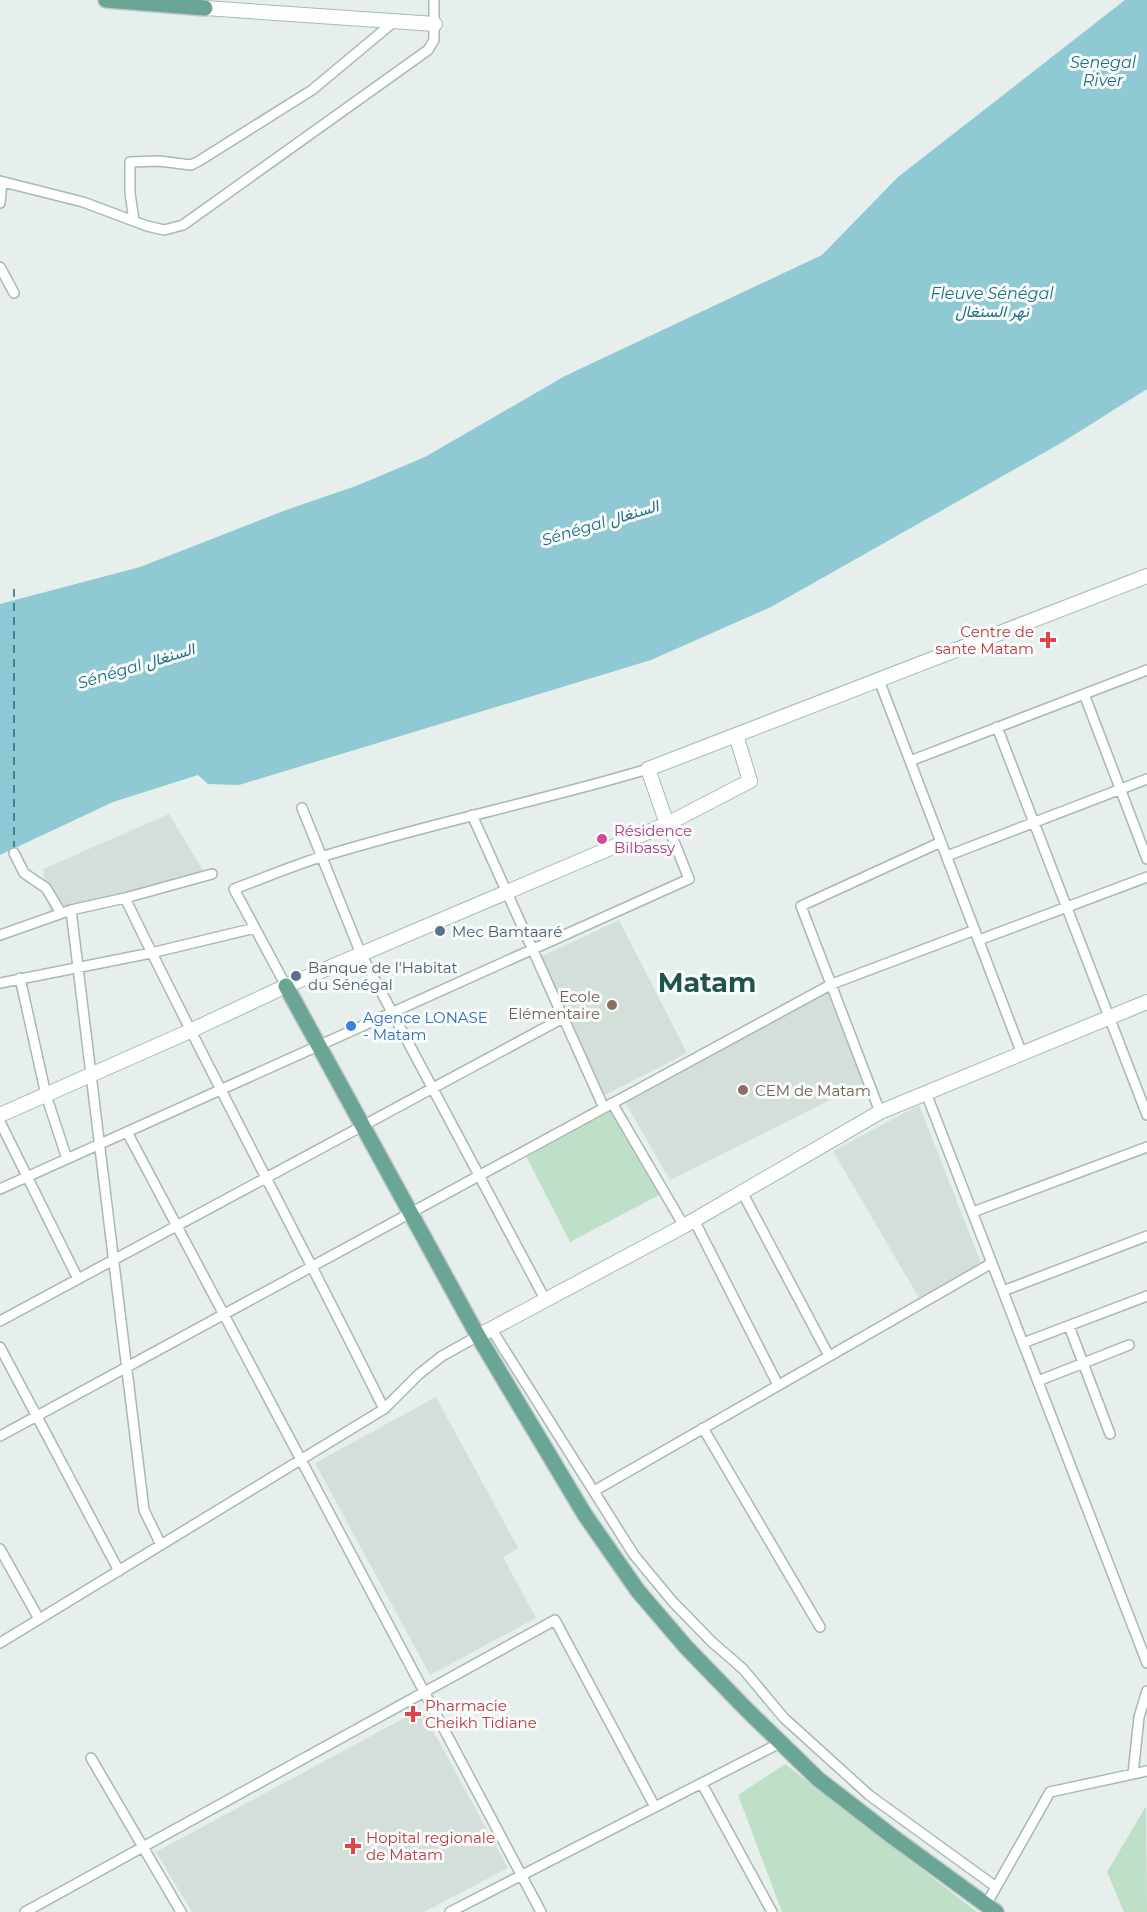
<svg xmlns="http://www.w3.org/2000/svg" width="1147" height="1912" viewBox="0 0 1147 1912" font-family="Montserrat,Vazirmatn,sans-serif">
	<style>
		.built { fill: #d4dfda }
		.green { fill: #bfe0c8 }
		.water { fill: #8ec9d4 }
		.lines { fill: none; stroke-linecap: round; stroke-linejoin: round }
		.ferry { stroke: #1c6f80; stroke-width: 1.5; stroke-dasharray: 8 6; stroke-linecap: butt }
		.street-casing { stroke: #a8b8b2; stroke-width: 12 }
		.secondary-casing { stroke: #a4bbb3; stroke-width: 16 }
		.primary-casing { stroke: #c2cac8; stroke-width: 18 }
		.street { stroke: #fff; stroke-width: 9 }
		.secondary { stroke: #fff; stroke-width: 14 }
		.primary { stroke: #6aa596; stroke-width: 15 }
		.health-dot { fill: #e0444e; stroke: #f7fbf9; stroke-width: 2 }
		.hotel-dot { fill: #d1479c; stroke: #f7fbf9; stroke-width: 2 }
		.service-dot { fill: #5c6f8a; stroke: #f7fbf9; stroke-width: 2 }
		.education-dot { fill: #8d6e63; stroke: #f7fbf9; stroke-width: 2 }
		.shop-dot { fill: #3f7fe0; stroke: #f7fbf9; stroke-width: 2 }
		.labels { text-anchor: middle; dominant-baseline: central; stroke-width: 6; stroke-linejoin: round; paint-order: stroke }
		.health-label { font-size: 15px; fill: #be3a42; stroke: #f7fbf9; text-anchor: start }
		.hotel-label { font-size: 15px; fill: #b23c85; stroke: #f7fbf9; text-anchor: start }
		.service-label { font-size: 15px; fill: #4e5e75; stroke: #f7fbf9; text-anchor: start }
		.education-label { font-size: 15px; fill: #785e54; stroke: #f7fbf9; text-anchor: end }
		.shop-label { font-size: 15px; fill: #366cbe; stroke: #f7fbf9; text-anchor: start }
		.water-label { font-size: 16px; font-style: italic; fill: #1c6f80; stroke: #f7fbf9 }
		.town-label { font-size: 27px; font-weight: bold; fill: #1f5548; stroke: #f7fbf9 }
	</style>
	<rect width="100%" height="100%" fill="#e6efeb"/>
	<path class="built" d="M 169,814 L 205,874 L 50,913 L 43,869 Z
		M 619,920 L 687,1053 L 605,1095 L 538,958 Z
		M 827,992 L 864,1083 L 670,1180 L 622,1097 Z
		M 919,1105 L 981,1263 L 919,1298 L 833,1151 Z
		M 436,1397 L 518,1548 L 503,1557 L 536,1618 L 430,1675 L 315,1463 Z
		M 421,1709 L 508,1868 L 424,1912 L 192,1912 L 156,1852 Z"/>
	<path class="green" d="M 612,1109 L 661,1194 L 570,1242 L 526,1156 Z
		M 785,1764 L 977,1912 L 782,1912 L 738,1795 Z
		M 1146,1806 L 1147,1912 L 1124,1912 L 1107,1872 Z"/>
	<path class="water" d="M 1125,0 L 1147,0 L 1147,389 L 1061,443 L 771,607 L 651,660 L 239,785 L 208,784 L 198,775 L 113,802 L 0,855 L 0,604 L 140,567 L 286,510 L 356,486 L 425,457 L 565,376 L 822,255 L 898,177 Z"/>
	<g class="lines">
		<path class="ferry" d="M 14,589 L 14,849"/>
		<defs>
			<path id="street" d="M 0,181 L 83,202 L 147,226 L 164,230 L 183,225 L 428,50 L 434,40 L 434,0
				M 0,203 L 2,182
				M 134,221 L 130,193 L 130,162 L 159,161 L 191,165 L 199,161 L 312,90 L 396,20
				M 0,267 L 14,293
				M 879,680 L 1022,1054
				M 1084,694 L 1147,859
				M 997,727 L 1147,1115
				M 910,761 L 1147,670
				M 302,808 L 361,954 L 546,1301
				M 472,815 L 604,1108
				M 14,853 L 24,873 L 46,888 L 61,913
				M 947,856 L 1147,779
				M 125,898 C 208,1070 299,1238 384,1409
				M 71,910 L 144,1510 L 161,1545
				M 0,935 L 71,910 L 125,898 L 212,874
				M 979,940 L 1147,877
				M 20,978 L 46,1095 L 67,1159
				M 0,983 L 151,953 L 255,928
				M 286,986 L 234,889 C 264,878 294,865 324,856 C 431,823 541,801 648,769
				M 926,1093 L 1147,1663
				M 612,1103 L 684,1226
				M 880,1112 L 801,906 L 941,842
				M 0,1122 L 78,1279
				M 127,1132 L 541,1912
				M 0,1189 L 689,879 L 667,824
				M 742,1192 L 829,1356
				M 973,1212 L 1147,1147
				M 694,1220 L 778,1385
				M 1003,1291 L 1147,1236
				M 0,1321 L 563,1018
				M 1069,1326 L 1110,1434
				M 492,1330 L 634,1555 L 673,1602 L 712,1642 L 743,1669 L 784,1718 L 869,1795 L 996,1887
				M 1023,1343 L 1147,1296
				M 0,1347 L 119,1571
				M 1038,1381 L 1129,1345
				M 703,1428 L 820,1627
				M 0,1436 L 832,984 L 975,930
				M 594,1491 L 992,1263
				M 0,1549 L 39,1619
				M 0,1643 L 384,1409 L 419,1374 L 442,1356 L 478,1336
				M 91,1758 L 181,1912
				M 1133,1774 L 1139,1717 L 1147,1691
				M 702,1784 L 772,1912
				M 986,1905 L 1050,1792 L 1147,1771
				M 25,1912 L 555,1620 L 655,1807
				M 450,1912 L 780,1743"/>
			<path id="secondary" d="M 205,8 L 435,24
				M 667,824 L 750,781 L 736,735
				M 0,1115 L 190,1031 L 286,986 L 667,824 L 648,769 L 1147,576
				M 478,1336 L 684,1226 L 880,1112 L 1147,1002"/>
			<path id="primary" d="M 106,0 L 205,8
				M 286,986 L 478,1336 L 585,1515 L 638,1591 L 686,1647 L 746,1709 L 818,1779 L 893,1837 L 996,1912"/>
		</defs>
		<use href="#street" class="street-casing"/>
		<use href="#secondary" class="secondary-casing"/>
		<use href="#primary" class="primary-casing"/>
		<use href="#street" class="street"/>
		<use href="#secondary" class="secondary"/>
		<use href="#primary" class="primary"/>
	</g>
	<g class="health-dot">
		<path d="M1045 631h6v6h6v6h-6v6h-6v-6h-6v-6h6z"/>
		<path d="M410 1705h6v6h6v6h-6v6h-6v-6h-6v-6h6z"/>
		<path d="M350 1837h6v6h6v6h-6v6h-6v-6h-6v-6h6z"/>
	</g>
	<circle class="hotel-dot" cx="602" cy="839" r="6"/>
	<g class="service-dot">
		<circle cx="440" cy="931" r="6"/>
		<circle cx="296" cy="976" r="6"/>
	</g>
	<g class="education-dot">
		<circle cx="612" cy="1005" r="6"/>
		<circle cx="743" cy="1090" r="6"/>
	</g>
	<circle class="shop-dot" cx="351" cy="1026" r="6"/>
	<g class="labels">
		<g class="health-label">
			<text x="1034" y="631" text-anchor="end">Centre de<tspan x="1034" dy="17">sante Matam</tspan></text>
			<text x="425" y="1705">Pharmacie<tspan x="425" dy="17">Cheikh Tidiane</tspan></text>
			<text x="366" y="1837">Hopital regionale<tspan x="366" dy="17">de Matam</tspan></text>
		</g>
		<g class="hotel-label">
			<text x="614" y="830">Résidence<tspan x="614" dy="17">Bilbassy</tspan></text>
		</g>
		<g class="service-label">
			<text x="452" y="931">Mec Bamtaaré</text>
			<text x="308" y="967">Banque de l'Habitat<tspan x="308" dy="17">du Sénégal</tspan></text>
		</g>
		<g class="education-label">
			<text x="600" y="996">Ecole<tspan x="600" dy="17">Elémentaire</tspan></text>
			<text x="755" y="1090" text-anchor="start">CEM de Matam</text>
		</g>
		<g class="shop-label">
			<text x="363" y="1017">Agence LONASE<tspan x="363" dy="17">- Matam</tspan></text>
		</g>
		<g class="water-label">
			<text x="1103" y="62">Senegal<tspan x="1103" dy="18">River</tspan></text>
			<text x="992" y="293">Fleuve Sénégal<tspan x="992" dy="18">نهر السنغال</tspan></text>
			<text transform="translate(600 523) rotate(-17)">Sénégal السنغال</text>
			<text transform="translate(136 666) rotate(-17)">Sénégal السنغال</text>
		</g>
		<g class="town-label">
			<text x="707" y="982">Matam</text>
		</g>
	</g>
</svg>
